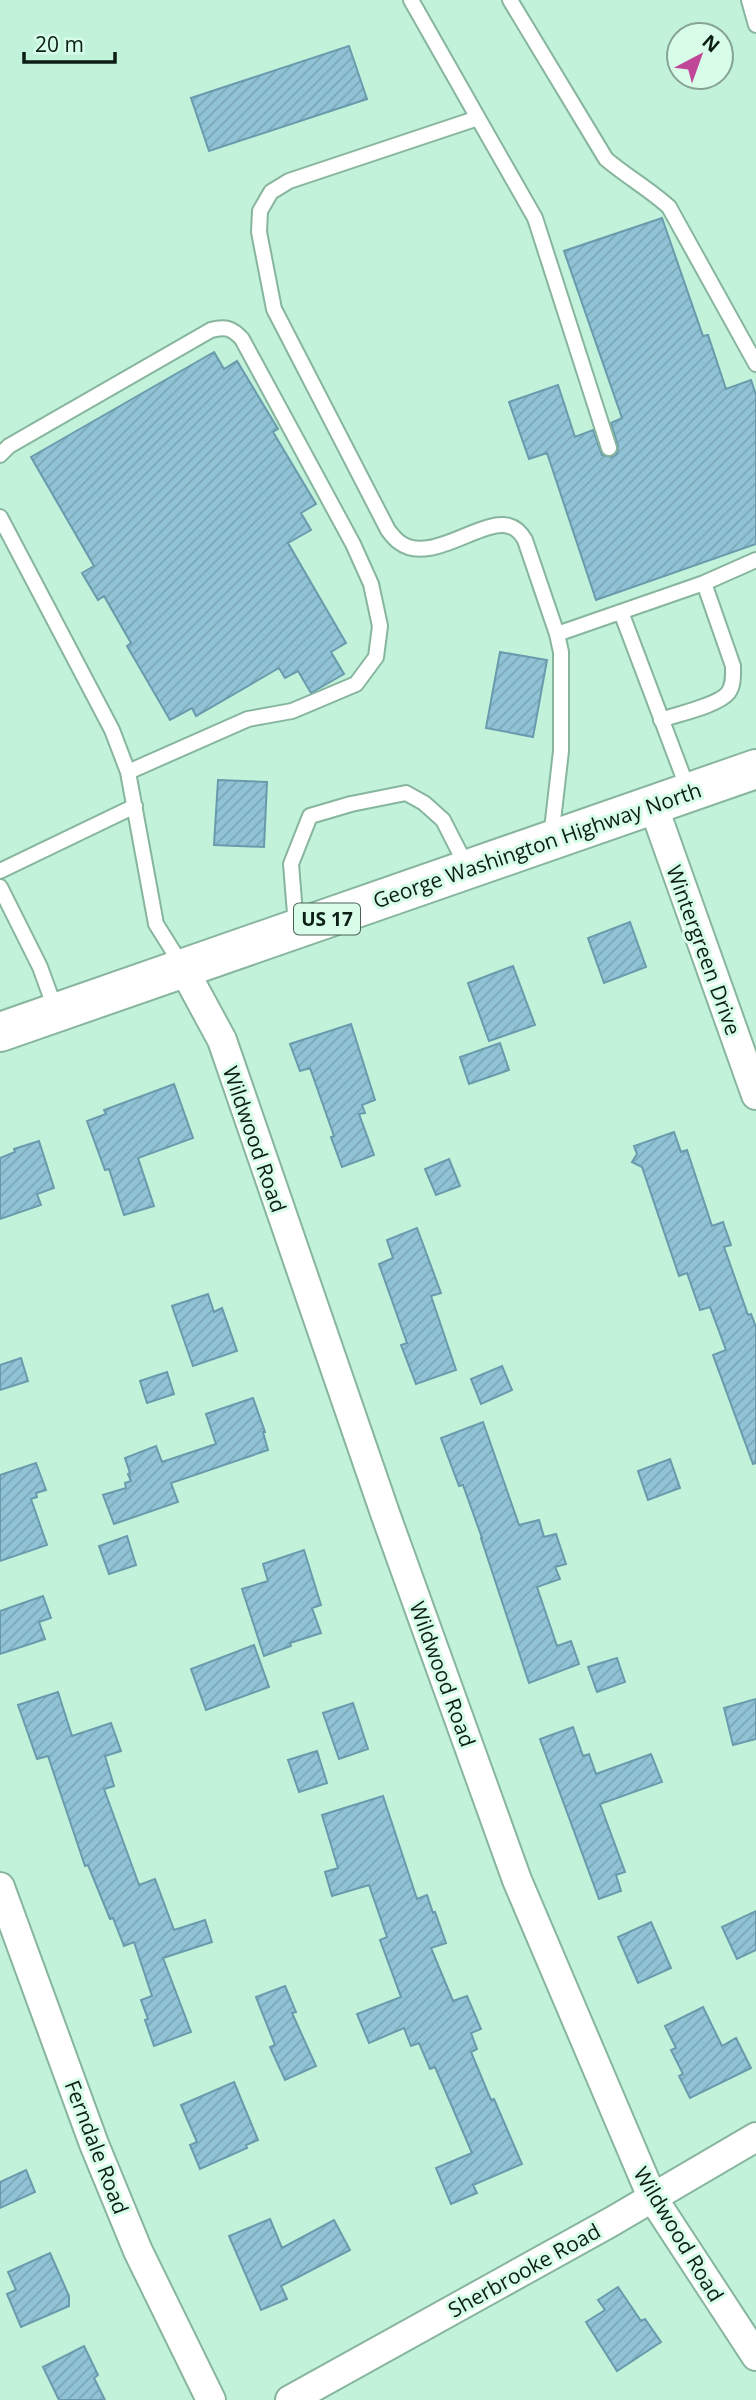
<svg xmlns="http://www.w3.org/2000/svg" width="756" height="2400" viewBox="0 0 756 2400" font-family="'Open Sans',sans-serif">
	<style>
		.building { fill: url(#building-hatch); stroke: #699bad; stroke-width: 2 }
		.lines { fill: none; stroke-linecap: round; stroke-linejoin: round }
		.lane-casing { stroke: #87b59e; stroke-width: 18 }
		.street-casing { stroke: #87b59e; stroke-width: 32 }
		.primary-casing { stroke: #87b59e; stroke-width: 42 }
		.lane { stroke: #fff; stroke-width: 14 }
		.street { stroke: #fff; stroke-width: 28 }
		.primary { stroke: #fff; stroke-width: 38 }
		.labels { text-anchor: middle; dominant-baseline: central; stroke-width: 6; stroke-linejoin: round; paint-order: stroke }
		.shield { fill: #d7fde9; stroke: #496155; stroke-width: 2 }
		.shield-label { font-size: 19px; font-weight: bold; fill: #0c1e16 }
		.street-label { font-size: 21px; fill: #0c1e16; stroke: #d7fde9 }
	</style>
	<defs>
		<pattern id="building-hatch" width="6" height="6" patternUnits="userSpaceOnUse" patternTransform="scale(1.75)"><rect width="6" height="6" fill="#90c3d6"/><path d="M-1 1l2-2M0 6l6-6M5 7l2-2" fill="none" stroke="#7ba7b7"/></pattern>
	</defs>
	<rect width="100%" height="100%" fill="#c2f2da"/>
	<path class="building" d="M 349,46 L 367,99 L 209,151 L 191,98 Z
		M 662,218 L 703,336 L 708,335 L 726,389 L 751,380 L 756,395 L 756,544 L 596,600 L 547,453 L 529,459 L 509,402 L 558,385 L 575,437 L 593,430 L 602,455 L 611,457 L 617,454 L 618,446 L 611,423 L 622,418 L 564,251 Z
		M 214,352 L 224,369 L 237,361 L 278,429 L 273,432 L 316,504 L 301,513 L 311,530 L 288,543 L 346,643 L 331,652 L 344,674 L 311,693 L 298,671 L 285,678 L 279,668 L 196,716 L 192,708 L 170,720 L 127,646 L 131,643 L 104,596 L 98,600 L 82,573 L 94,566 L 31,457 Z
		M 500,652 L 547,660 L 533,737 L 486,728 Z
		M 218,780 L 267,782 L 264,847 L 214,845 Z
		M 630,922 L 646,967 L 604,983 L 588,938 Z
		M 513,966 L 535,1025 L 489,1041 L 468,983 Z
		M 351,1024 L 375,1100 L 362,1105 L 365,1113 L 359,1114 L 374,1155 L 342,1167 L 331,1137 L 334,1136 L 310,1068 L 300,1071 L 290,1044 Z
		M 500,1043 L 509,1070 L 469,1084 L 460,1057 Z
		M 174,1084 L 193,1138 L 138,1158 L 154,1206 L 124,1215 L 109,1169 L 105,1170 L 87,1121 L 106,1114 L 104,1110 Z
		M 674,1132 L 681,1152 L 687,1150 L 712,1226 L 723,1222 L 731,1245 L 724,1247 L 748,1315 L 751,1314 L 756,1327 L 756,1463 L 753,1464 L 713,1355 L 726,1350 L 710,1307 L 700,1310 L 687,1273 L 679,1276 L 642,1167 L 632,1162 L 637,1154 L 634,1146 Z
		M 39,1141 L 54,1188 L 37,1194 L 41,1205 L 0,1219 L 0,1158 L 15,1152 L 14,1149 Z
		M 449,1159 L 460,1186 L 436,1195 L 425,1169 Z
		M 417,1228 L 441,1293 L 431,1296 L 456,1370 L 416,1384 L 401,1345 L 407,1343 L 379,1264 L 393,1258 L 387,1240 Z
		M 208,1294 L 214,1312 L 222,1308 L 237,1351 L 193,1366 L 172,1306 Z
		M 21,1358 L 28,1381 L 0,1390 L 0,1365 Z
		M 502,1366 L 512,1390 L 481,1404 L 471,1379 Z
		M 167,1372 L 174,1394 L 147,1403 L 140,1381 Z
		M 253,1398 L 265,1432 L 263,1432 L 268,1450 L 171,1483 L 178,1502 L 114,1524 L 103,1495 L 126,1488 L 125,1483 L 131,1481 L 128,1474 L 130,1473 L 125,1458 L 156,1446 L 162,1462 L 216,1444 L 206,1414 Z
		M 483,1422 L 519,1525 L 539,1520 L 544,1537 L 556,1534 L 566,1564 L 555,1567 L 560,1579 L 537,1587 L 557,1646 L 571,1641 L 579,1664 L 529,1683 L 481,1538 L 482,1538 L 463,1485 L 459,1486 L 441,1438 Z
		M 670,1459 L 680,1488 L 648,1500 L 638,1471 Z
		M 36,1463 L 46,1490 L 36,1493 L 37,1497 L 31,1499 L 47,1545 L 0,1561 L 0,1475 Z
		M 127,1536 L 136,1565 L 109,1574 L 99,1546 Z
		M 304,1550 L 321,1605 L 312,1608 L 321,1633 L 290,1643 L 291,1646 L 264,1656 L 242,1589 L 268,1581 L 263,1564 Z
		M 43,1596 L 51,1618 L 39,1622 L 45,1639 L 0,1654 L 0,1611 Z
		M 254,1645 L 269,1687 L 206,1710 L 191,1669 Z
		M 617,1658 L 625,1682 L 597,1692 L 588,1667 Z
		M 58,1692 L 72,1736 L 111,1723 L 121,1751 L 105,1756 L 114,1786 L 104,1789 L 139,1885 L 155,1879 L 174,1930 L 205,1920 L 212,1942 L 163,1958 L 191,2032 L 154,2046 L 145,2020 L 148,2019 L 141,2000 L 152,1996 L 134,1942 L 124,1946 L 113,1918 L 110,1919 L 88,1865 L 85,1866 L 48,1756 L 37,1759 L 18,1705 Z
		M 756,1699 L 756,1739 L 733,1745 L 724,1708 Z
		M 353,1703 L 368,1749 L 339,1759 L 323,1713 Z
		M 573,1727 L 583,1756 L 589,1754 L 596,1774 L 651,1754 L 662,1782 L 600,1804 L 625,1872 L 616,1875 L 621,1891 L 599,1899 L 540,1739 Z
		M 317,1751 L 327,1783 L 299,1792 L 288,1760 Z
		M 383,1796 L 417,1899 L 427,1895 L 433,1913 L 435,1912 L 446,1943 L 431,1948 L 453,2001 L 467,1996 L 481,2029 L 471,2033 L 477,2049 L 471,2052 L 491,2100 L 494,2099 L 522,2164 L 473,2185 L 477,2193 L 451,2204 L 436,2168 L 472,2153 L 435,2067 L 430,2069 L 419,2043 L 411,2046 L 404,2028 L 369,2043 L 357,2014 L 401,1997 L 380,1940 L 387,1937 L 369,1885 L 332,1896 L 325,1872 L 338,1868 L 322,1815 Z
		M 756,1911 L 756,1950 L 737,1959 L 722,1927 Z
		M 651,1922 L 671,1968 L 638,1983 L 618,1937 Z
		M 285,1986 L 296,2012 L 292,2013 L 316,2066 L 285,2080 L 270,2047 L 275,2045 L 256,1997 Z
		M 703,2007 L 722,2046 L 736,2038 L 751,2068 L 690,2098 L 679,2076 L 683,2074 L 671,2050 L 676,2048 L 665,2026 Z
		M 234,2082 L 258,2140 L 246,2145 L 247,2148 L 200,2169 L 190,2145 L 197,2142 L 181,2105 Z
		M 26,2170 L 35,2192 L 0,2208 L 0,2182 Z
		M 270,2219 L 282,2248 L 334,2220 L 350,2250 L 281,2286 L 287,2299 L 261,2310 L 229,2236 Z
		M 50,2253 L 69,2296 L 69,2306 L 21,2327 L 7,2294 L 16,2290 L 8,2272 Z
		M 618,2287 L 641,2321 L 645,2319 L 661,2342 L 617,2371 L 586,2322 L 605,2310 L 598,2300 Z
		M 84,2346 L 98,2375 L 94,2378 L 105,2400 L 59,2400 L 43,2367 Z"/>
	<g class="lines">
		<defs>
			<path id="lane" d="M 411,0 L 478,118 L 289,181 L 271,192 L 260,211 L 259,232 L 274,309 L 388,530 C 391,534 395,539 399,542 C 430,566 481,518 509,526 C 517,528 521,533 525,540 L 557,634 L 561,652 L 561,751 L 551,838
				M 510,0 L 606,159 C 626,176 649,189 669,207 L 756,364
				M 749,0 L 756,25
				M 478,118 L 535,218 L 609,448
				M 0,455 L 9,446 L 211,330 C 225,326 232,328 242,339 L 353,544 L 371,584 L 380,626 L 376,657 L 356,684 L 292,711 L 248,719 L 128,772
				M 0,517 L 112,730 L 128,772 L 156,924 L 183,967
				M 621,612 L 689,792
				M 557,634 L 704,583 L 756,560
				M 661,720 C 677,714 717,706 728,693 C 734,685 733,675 733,666 L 704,583
				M 0,871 L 135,806
				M 0,887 L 40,967 L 56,1011
				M 296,926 L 291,864 L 310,816 L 351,804 L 406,793 L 424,803 L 443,820 L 467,867"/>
			<path id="street" d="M 653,805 L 756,1095
				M 183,968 L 222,1040 L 386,1516 L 517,1880 L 652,2197 L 756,2356
				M 0,1887 L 94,2144 L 138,2251 L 211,2400
				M 290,2400 L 611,2222 L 756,2137"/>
			<path id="primary" d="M 0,1032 L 756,769"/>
		</defs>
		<use href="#lane" class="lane-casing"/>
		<use href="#street" class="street-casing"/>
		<use href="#primary" class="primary-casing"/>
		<use href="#lane" class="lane"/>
		<use href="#street" class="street"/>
		<use href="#primary" class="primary"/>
	</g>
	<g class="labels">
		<rect class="shield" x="294" y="903.5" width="66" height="31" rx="5"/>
		<g class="shield-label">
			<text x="327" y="919">US 17</text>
		</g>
		<g class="street-label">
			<text transform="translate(537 845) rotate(-19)">George Washington Highway North</text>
			<text transform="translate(704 950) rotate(70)">Wintergreen Drive</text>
			<text transform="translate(255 1139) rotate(71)">Wildwood Road</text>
			<text transform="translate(443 1674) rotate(70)">Wildwood Road</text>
			<text transform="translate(97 2147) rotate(69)">Ferndale Road</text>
			<text transform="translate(679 2234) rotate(59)">Wildwood Road</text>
			<text transform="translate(524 2270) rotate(-29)">Sherbrooke Road</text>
		</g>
	</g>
	<g transform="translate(700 56) rotate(41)"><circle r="33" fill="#d7fde9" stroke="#86a495" stroke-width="2"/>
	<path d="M0-5L12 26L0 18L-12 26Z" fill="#c04698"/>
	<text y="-10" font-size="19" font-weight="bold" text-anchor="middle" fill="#0c1e16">N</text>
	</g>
	<path d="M24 52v10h91v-10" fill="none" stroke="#0c1e16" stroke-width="3.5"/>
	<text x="35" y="52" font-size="21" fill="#0c1e16" stroke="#d7fde9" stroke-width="5" paint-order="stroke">20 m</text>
</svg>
